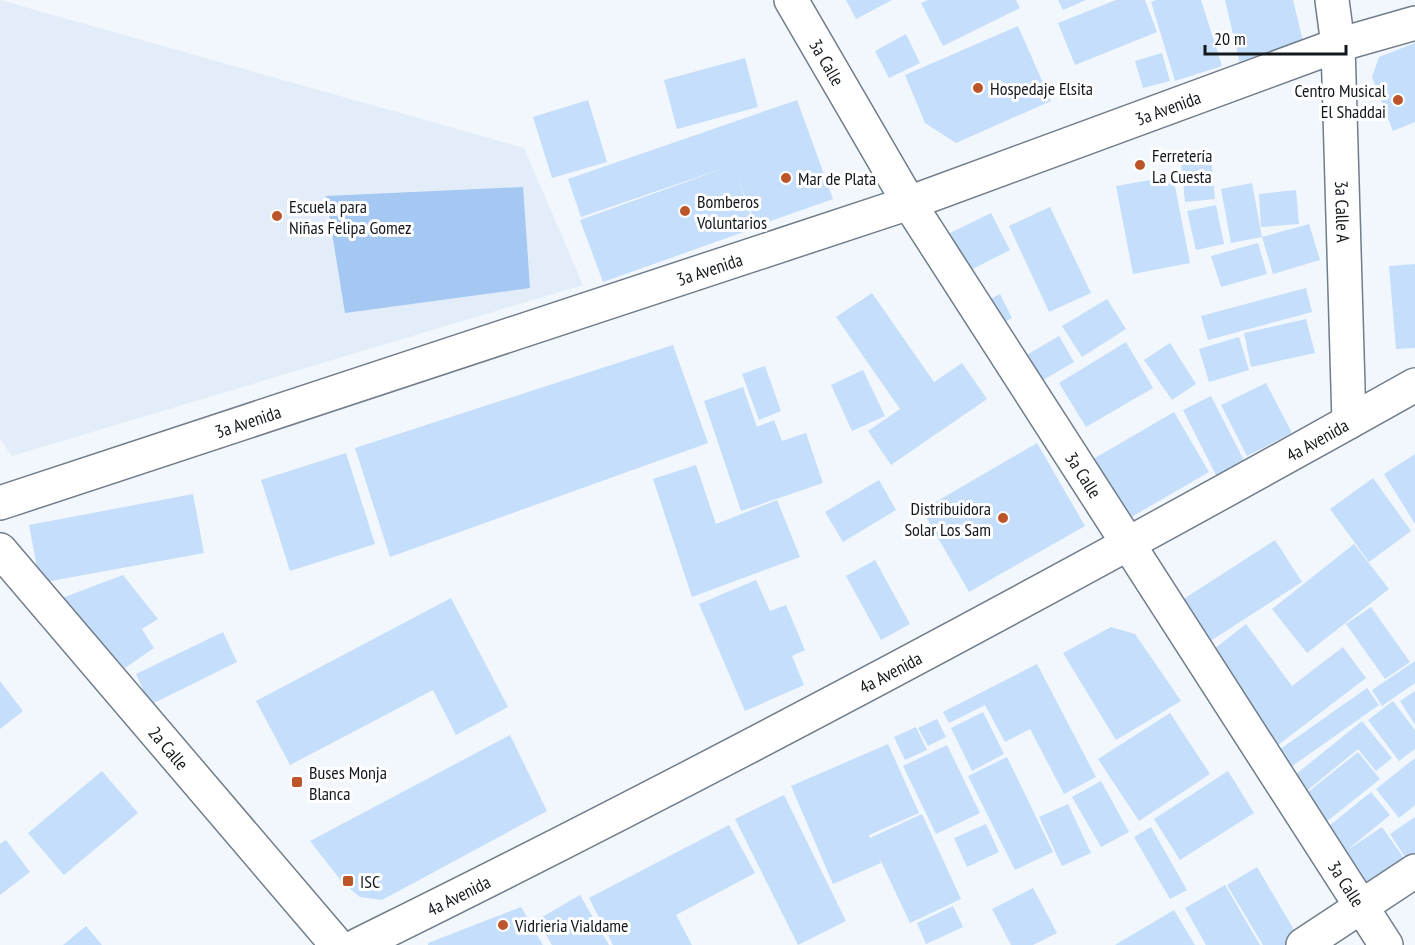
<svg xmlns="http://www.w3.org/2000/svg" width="1415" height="945" viewBox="0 0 1415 945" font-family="'PT Sans Narrow',sans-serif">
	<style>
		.built { fill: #e2edf9 }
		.green { fill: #a4c8f2 }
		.building { fill: #c5defb }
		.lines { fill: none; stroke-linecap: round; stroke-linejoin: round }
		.street-casing { stroke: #717d8a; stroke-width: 36 }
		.secondary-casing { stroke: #717d8a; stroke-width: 36 }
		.street { stroke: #fff; stroke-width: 33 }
		.secondary { stroke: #fff; stroke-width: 33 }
		.poi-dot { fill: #bc562a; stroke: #fff; stroke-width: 2 }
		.labels { text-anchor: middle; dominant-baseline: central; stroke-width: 6; stroke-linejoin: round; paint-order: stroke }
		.street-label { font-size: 18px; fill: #14191e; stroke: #fff }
		.poi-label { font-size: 18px; fill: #14191e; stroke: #fff; text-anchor: start }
	</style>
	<rect width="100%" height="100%" fill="#f1f7fd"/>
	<path class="built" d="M 0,0 L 524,148 L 583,285 L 12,456 L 0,439 Z"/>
	<path class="green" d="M 523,187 L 530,288 L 345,313 L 326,196 Z"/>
	<path class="building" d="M 846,0 L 892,0 L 856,19 Z
		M 928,0 L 1016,0 L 1020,8 L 943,46 L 921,3 Z
		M 1058,0 L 1086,0 L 1063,10 Z
		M 1116,0 L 1145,0 L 1157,32 L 1075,65 L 1058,23 Z
		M 1156,0 L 1201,0 L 1222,66 L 1175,81 L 1151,2 Z
		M 1225,0 L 1293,0 L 1305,49 L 1240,64 Z
		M 1018,26 L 1051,101 L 956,143 L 925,123 L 905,75 Z
		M 906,34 L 920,63 L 889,78 L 875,51 Z
		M 1415,43 L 1415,122 L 1393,131 L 1372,77 L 1379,57 Z
		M 1162,53 L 1170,81 L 1143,88 L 1135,61 Z
		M 745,58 L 758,107 L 677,129 L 664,80 Z
		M 588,100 L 607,162 L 552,178 L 533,117 Z
		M 797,100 L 833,199 L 756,226 L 737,175 L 755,228 L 603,282 L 580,220 L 733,165 L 581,217 L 568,179 Z
		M 1211,158 L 1215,199 L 1185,202 L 1181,161 Z
		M 1173,176 L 1190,263 L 1133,274 L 1116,186 Z
		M 1252,183 L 1262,237 L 1231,243 L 1221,189 Z
		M 1296,190 L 1299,224 L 1261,227 L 1259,194 Z
		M 1216,205 L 1224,244 L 1196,250 L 1187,211 Z
		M 1050,207 L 1091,293 L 1049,312 L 1009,226 Z
		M 991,213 L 1010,250 L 959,276 L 940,238 Z
		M 1309,224 L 1320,260 L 1273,274 L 1262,237 Z
		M 1258,243 L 1267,274 L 1221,287 L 1211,256 Z
		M 1415,264 L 1415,348 L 1396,349 L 1389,266 Z
		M 1306,288 L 1312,312 L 1208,340 L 1201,316 Z
		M 872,293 L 934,382 L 962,363 L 987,399 L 891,465 L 868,431 L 900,409 L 836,317 Z
		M 1000,294 L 1012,318 L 990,330 L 977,306 Z
		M 1107,299 L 1126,329 L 1082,357 L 1062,326 Z
		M 1306,319 L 1315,353 L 1251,367 L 1244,333 Z
		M 1059,336 L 1074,362 L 1028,389 L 1013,363 Z
		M 1239,337 L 1249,370 L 1209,382 L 1199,349 Z
		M 1126,342 L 1153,388 L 1086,427 L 1059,383 Z
		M 1170,343 L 1196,384 L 1172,400 L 1144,360 Z
		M 673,345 L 708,443 L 390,557 L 355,448 Z
		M 765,366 L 781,411 L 759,420 L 742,374 Z
		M 863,370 L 885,416 L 852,431 L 831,385 Z
		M 1266,383 L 1292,433 L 1247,456 L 1221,405 Z
		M 743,387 L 757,427 L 774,420 L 782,441 L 806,433 L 823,483 L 741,511 L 704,401 Z
		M 1211,396 L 1250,472 L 1222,487 L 1183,410 Z
		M 1174,412 L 1209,472 L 1123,522 L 1088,462 Z
		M 1037,443 L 1085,526 L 969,592 L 922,510 Z
		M 346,453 L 375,544 L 290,571 L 261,480 Z
		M 1415,454 L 1415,524 L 1384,474 Z
		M 696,465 L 716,524 L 777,500 L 800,557 L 692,597 L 653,479 Z
		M 1373,478 L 1411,531 L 1369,562 L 1330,509 Z
		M 879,480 L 896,510 L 843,542 L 825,512 Z
		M 193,494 L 204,553 L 40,583 L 29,525 Z
		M 1275,540 L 1302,582 L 1209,642 L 1182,600 Z
		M 1354,544 L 1389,589 L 1307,653 L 1272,609 Z
		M 875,560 L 910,624 L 881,640 L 846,576 Z
		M 123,575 L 158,619 L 142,629 L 154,648 L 125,668 L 62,598 Z
		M 756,580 L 770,611 L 786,605 L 805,650 L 792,656 L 804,685 L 745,711 L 699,604 Z
		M 451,598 L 508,707 L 456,735 L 433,690 L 290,765 L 256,701 Z
		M 1371,607 L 1410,662 L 1385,679 L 1346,624 Z
		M 1246,624 L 1292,686 L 1343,647 L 1366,678 L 1278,745 L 1209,653 Z
		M 1111,627 L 1135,634 L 1181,701 L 1116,740 L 1063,653 Z
		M 223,632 L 237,662 L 150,705 L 136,674 Z
		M 1415,661 L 1415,683 L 1382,706 L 1372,690 Z
		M 1037,664 L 1096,777 L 1064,794 L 1030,729 L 1005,742 L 985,705 L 949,723 L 943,712 Z
		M 0,681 L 23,711 L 0,729 Z
		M 1367,688 L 1379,705 L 1281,774 L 1269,757 Z
		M 1415,691 L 1415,725 L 1400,701 Z
		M 1393,701 L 1415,730 L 1415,749 L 1399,761 L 1368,720 Z
		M 983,712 L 1004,754 L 972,771 L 951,728 Z
		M 1170,713 L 1210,774 L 1139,821 L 1098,759 Z
		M 937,719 L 946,737 L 928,746 L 918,728 Z
		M 1362,721 L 1392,758 L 1376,771 L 1358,749 L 1298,798 L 1285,783 Z
		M 916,727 L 927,750 L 905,760 L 894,737 Z
		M 510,735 L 547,811 L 382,900 L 360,897 L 342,882 L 310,841 Z
		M 888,744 L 919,813 L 869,835 L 870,838 L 922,814 L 961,899 L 910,923 L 879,857 L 881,863 L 833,884 L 791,786 Z
		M 947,745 L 980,813 L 936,834 L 903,766 Z
		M 1358,752 L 1380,779 L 1325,823 L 1303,796 Z
		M 1007,757 L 1053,852 L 1015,870 L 968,776 Z
		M 1415,758 L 1415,805 L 1399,818 L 1376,789 Z
		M 102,771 L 138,813 L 64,875 L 28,833 Z
		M 1228,771 L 1254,813 L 1180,860 L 1154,819 Z
		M 1101,781 L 1129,832 L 1101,847 L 1072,797 Z
		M 1371,792 L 1390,815 L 1346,851 L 1382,827 L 1415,874 L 1415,890 L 1383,912 L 1319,834 Z
		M 784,795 L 846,921 L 798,945 L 735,819 Z
		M 1068,804 L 1091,853 L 1062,866 L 1039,817 Z
		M 1415,817 L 1415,872 L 1390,834 Z
		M 986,824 L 999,852 L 967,867 L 954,838 Z
		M 729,825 L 755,873 L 676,915 L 692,945 L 613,945 L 589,898 Z
		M 1151,827 L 1187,890 L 1170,899 L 1134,837 Z
		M 6,840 L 30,872 L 0,895 L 0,844 Z
		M 1257,867 L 1300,940 L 1292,945 L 1263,945 L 1227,885 Z
		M 1225,885 L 1260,945 L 1206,945 L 1185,908 Z
		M 1033,888 L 1057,933 L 1033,945 L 1011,945 L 992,909 Z
		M 580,895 L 609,945 L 552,945 L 537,920 Z
		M 953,906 L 963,927 L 926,944 L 917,923 Z
		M 521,907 L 543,945 L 428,945 L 428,943 Z
		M 1174,910 L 1195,945 L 1115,945 Z
		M 86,926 L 102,945 L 63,945 Z"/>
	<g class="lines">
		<defs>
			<g id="street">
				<path id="s1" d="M 791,0 L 909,203 L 1386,945"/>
				<path id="s2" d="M 1332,0 L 1338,45 L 1349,422"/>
				<path id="s3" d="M 358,945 C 716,769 1067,580 1415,385"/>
				<path d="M 1303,945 L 1415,871"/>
			</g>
			<g id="secondary">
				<path id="s4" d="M 0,503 L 909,203 L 1338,45 L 1415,23"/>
				<path id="s5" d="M 0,550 L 337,945"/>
			</g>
		</defs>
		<use href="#street" class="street-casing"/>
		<use href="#secondary" class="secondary-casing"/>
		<use href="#street" class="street"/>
		<use href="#secondary" class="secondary"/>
	</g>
	<g class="poi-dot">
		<circle cx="978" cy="88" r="6"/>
		<circle cx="1398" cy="100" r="6"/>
		<circle cx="1140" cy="165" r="6"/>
		<circle cx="786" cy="178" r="6"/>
		<circle cx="685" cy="211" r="6"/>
		<circle cx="277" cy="216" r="6"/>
		<circle cx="1003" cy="518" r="6"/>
		<rect x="291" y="776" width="12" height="12" rx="3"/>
		<rect x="342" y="875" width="12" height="12" rx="3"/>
		<circle cx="503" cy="925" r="6"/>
	</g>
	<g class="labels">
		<g class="street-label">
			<text stroke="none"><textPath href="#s1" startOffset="72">3a Calle</textPath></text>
			<text stroke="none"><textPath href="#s4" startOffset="1233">3a Avenida</textPath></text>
			<text stroke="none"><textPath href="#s2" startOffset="212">3a Calle A</textPath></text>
			<text stroke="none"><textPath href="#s4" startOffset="747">3a Avenida</textPath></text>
			<text stroke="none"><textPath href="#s4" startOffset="261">3a Avenida</textPath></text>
			<text stroke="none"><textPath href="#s3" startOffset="1084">4a Avenida</textPath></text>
			<text stroke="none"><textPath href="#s1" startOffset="558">3a Calle</textPath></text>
			<text stroke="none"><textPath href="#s3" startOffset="598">4a Avenida</textPath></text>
			<text stroke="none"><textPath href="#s5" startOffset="260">2a Calle</textPath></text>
			<text stroke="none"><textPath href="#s1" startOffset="1044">3a Calle</textPath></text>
			<text stroke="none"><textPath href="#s3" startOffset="112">4a Avenida</textPath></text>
		</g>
		<g class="poi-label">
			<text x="990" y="88">Hospedaje Elsita</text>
			<text x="1386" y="90" text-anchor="end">Centro Musical<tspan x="1386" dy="21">El Shaddai</tspan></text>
			<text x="1152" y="155">Ferretería<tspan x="1152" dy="21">La Cuesta</tspan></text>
			<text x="798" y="178">Mar de Plata</text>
			<text x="697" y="201">Bomberos<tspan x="697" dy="21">Voluntarios</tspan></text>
			<text x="289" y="206">Escuela para<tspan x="289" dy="21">Niñas Felipa Gomez</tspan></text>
			<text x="991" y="508" text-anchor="end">Distribuidora<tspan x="991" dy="21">Solar Los Sam</tspan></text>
			<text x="309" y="772">Buses Monja<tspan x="309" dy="21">Blanca</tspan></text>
			<text x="360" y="881">ISC</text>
			<text x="515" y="925">Vidrieria Vialdame</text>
		</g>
	</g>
	<path d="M1205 45v9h141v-9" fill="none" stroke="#14191e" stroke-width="3"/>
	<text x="1214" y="45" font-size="18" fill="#14191e" stroke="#ffffff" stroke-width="4.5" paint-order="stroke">20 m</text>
</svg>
